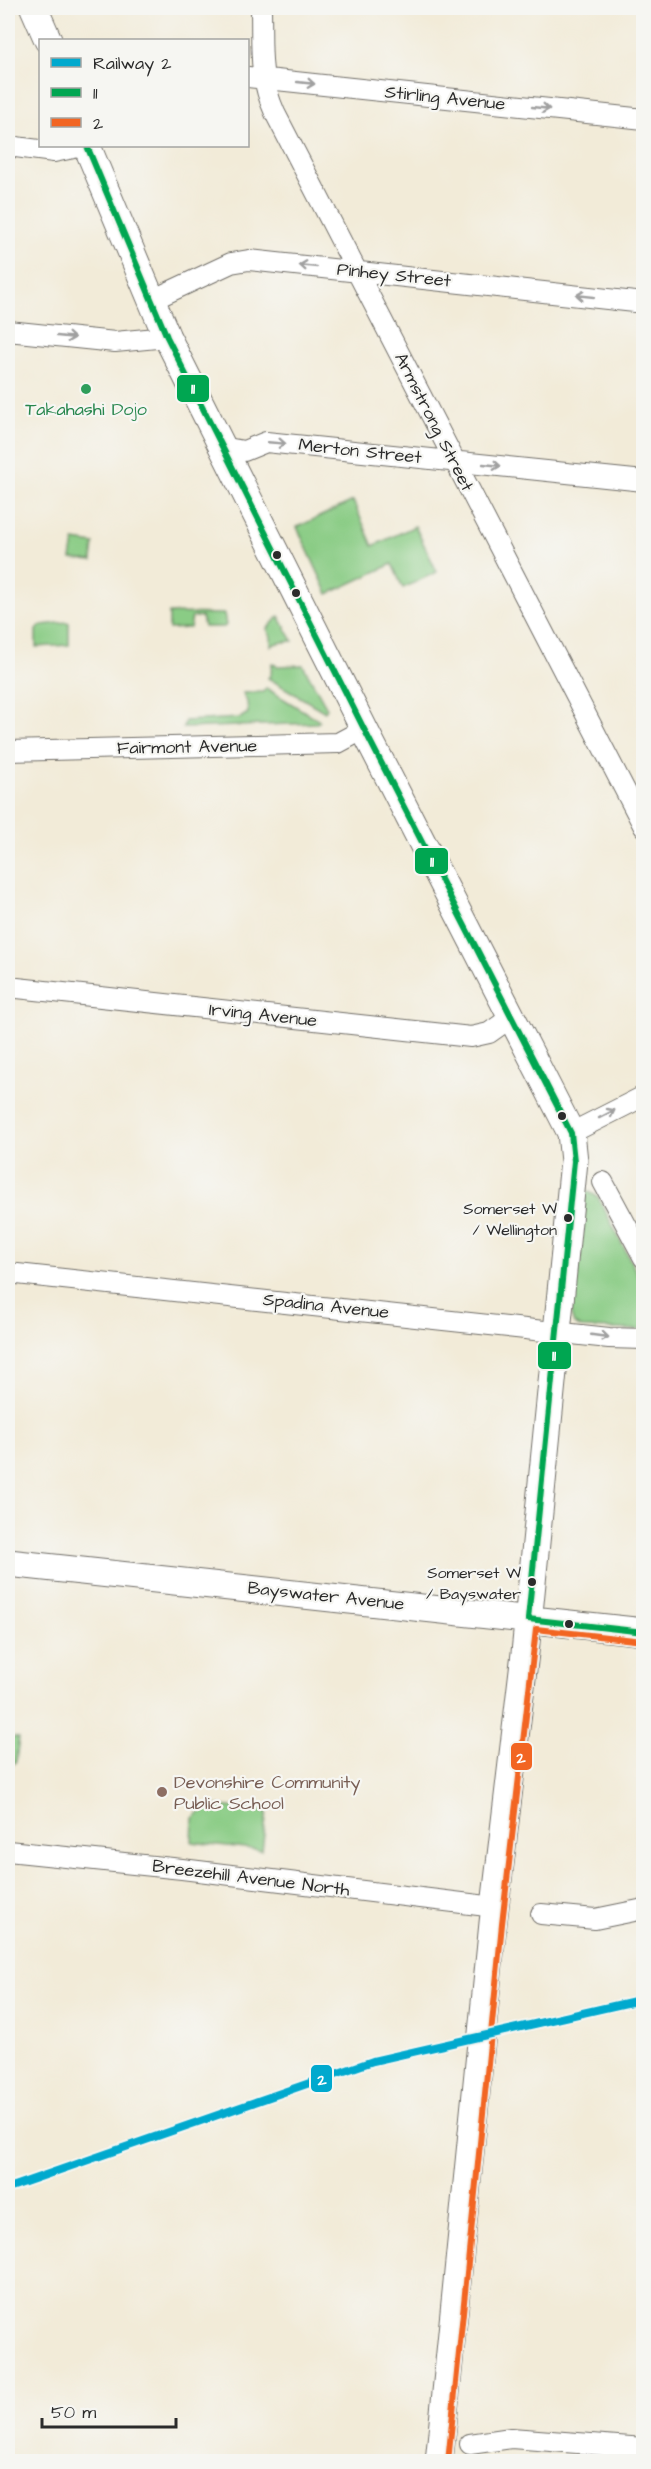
<svg xmlns="http://www.w3.org/2000/svg" width="651" height="2469" viewBox="0 0 651 2469" font-family="'Architects Daughter',sans-serif">
	<style>
		.green { fill: #8acc85; stroke: #5a7c58; stroke-width: 1.5 }
		.lines { fill: none; stroke-linecap: round; stroke-linejoin: round }
		.street-casing { stroke: #716e68; stroke-width: 22 }
		.secondary-casing { stroke: #716e68; stroke-width: 29 }
		.street { stroke: #fff; stroke-width: 20 }
		.secondary { stroke: #fff; stroke-width: 27 }
		.bus-1-casing { stroke: #f6f6f2; stroke-width: 10 }
		.bus-2-casing { stroke: #f6f6f2; stroke-width: 10 }
		.bus-1 { stroke: #00a651; stroke-width: 6 }
		.bus-2 { stroke: #f26522; stroke-width: 6 }
		.rail-1-casing { stroke: #f6f6f2; stroke-width: 12 }
		.rail-1 { stroke: #00a9ce; stroke-width: 8 }
		.oneway { stroke: #a0a0a0 }
		.leisure-dot { fill: #2e9e5b; stroke: #f6f6f2; stroke-width: 2 }
		.bus-dot { fill: #2b2b2b; stroke: #f6f6f2; stroke-width: 2 }
		.education-dot { fill: #8d6e63; stroke: #f6f6f2; stroke-width: 2 }
		.labels { text-anchor: middle; dominant-baseline: central; stroke-width: 4.5; stroke-linejoin: round; paint-order: stroke }
		.bus-label { font-size: 16px; fill: #2b2b2b; stroke: #f6f6f2; text-anchor: end }
		.street-label { font-size: 18px; fill: #2b2b2b; stroke: #f6f6f2 }
		.leisure-label { font-size: 18px; fill: #27864d; stroke: #f6f6f2 }
		.education-label { font-size: 18px; fill: #785e54; stroke: #f6f6f2; text-anchor: start }
		.line-badge { stroke: #f6f6f2; stroke-width: 2 }
		.badge-label { font-size: 16px; text-anchor: middle; font-weight: bold; fill: #fff }
	</style>
	<rect width="100%" height="100%" fill="#f6f6f2"/>
	<filter id="ink" filterUnits="userSpaceOnUse"><feTurbulence type="fractalNoise" baseFrequency=".0167" numOctaves="2"/><feDisplacementMap in="SourceGraphic" scale="12" xChannelSelector="R" yChannelSelector="G"/><feConvolveMatrix kernelMatrix="1 2 1 2 8 2 1 2 1" color-interpolation-filters="sRGB"/></filter>
	<filter id="wash" filterUnits="userSpaceOnUse"><feTurbulence type="fractalNoise" baseFrequency=".008" numOctaves="4" result="noise"/><feDisplacementMap in="SourceGraphic" scale="24" xChannelSelector="R" yChannelSelector="G"/><feGaussianBlur stdDeviation="1.35" result="paint"/><feColorMatrix in="noise" values="0 0 0 0 0 0 0 0 0 0 0 0 0 0 0 0 0 1.4 0 .05"/><feComposite in="paint" operator="in"/></filter>
	<g filter="url(#wash)">
		<rect width="100%" height="100%" fill="#f2ebd8"/>
		<path class="green" d="M 353,501 L 373,546 L 415,526 L 437,572 L 403,588 L 392,564 L 328,594 L 297,527 Z
			M 74,541 L 94,544 L 92,561 L 71,559 Z
			M 169,613 L 224,614 L 226,625 L 224,627 L 204,627 L 202,617 L 192,617 L 190,628 L 169,629 Z
			M 279,616 L 293,641 L 277,643 L 271,646 L 271,637 L 267,629 Z
			M 67,622 L 69,623 L 69,645 L 36,647 L 36,630 L 42,625 Z
			M 272,663 L 277,666 L 303,665 L 327,708 L 325,712 L 268,678 L 271,674 Z
			M 266,688 L 320,721 L 317,723 L 183,728 L 185,721 L 240,718 L 248,713 L 247,702 L 243,693 L 263,692 Z
			M 589,1192 L 598,1197 L 643,1285 L 643,1330 L 582,1328 L 574,1324 L 571,1315 L 584,1193 Z
			M 8,1737 L 19,1738 L 16,1761 L 8,1769 Z
			M 209,1805 L 267,1811 L 262,1850 L 192,1842 L 193,1818 Z"/>
	</g>
	<g filter="url(#ink)">
		<g class="lines">
			<defs>
				<path id="street" d="M 261,8 C 262,48 258,75 275,113 L 644,827
					M 248,77 L 644,119
					M 8,146 L 54,152 L 84,146
					M 152,300 L 231,263 L 249,260 L 644,303
					M 8,331 L 115,342 L 167,337
					M 221,447 L 244,451 L 266,442 L 644,481
					M 8,751 L 338,743 L 364,729
					M 8,987 L 471,1037 L 489,1033 L 513,1016
					M 571,1133 L 644,1096
					M 603,1182 L 644,1258
					M 8,1273 L 609,1338 L 644,1339
					M 8,1851 L 182,1869 L 495,1907
					M 541,1914 L 595,1919 L 644,1909
					M 470,2444 L 511,2438 L 644,2448"/>
				<path id="secondary" d="M 34,8 L 48,40
					M 87,146 L 167,337 L 364,729 L 571,1133 L 574,1161 L 525,1653 L 493,1923 L 439,2462
					M 8,1563 L 644,1632"/>
			</defs>
			<use href="#street" class="street-casing"/>
			<use href="#secondary" class="secondary-casing"/>
			<use href="#street" class="street"/>
			<use href="#secondary" class="secondary"/>
			<defs>
				<path id="bus-1" d="M 87,146 L 167,337 L 364,729 L 571,1133 L 574,1161 L 528,1619
					M 528,1619 L 644,1632"/>
				<path id="bus-2" d="M 448,2462 L 502,1924 L 536,1629 L 643,1641"/>
			</defs>
			<use href="#bus-1" class="bus-1-casing"/>
			<use href="#bus-2" class="bus-2-casing"/>
			<use href="#bus-1" class="bus-1"/>
			<use href="#bus-2" class="bus-2"/>
			<defs>
				<path id="rail-1" d="M 8,2188 L 373,2061 L 644,1999"/>
			</defs>
			<use href="#rail-1" class="rail-1-casing"/>
			<use href="#rail-1" class="rail-1"/>
		</g>
		<defs><path id="oneway-shaft" d="M-6 0H5M1.5-3L5.5 0L1.5 3" fill="none" stroke-width="1.6" stroke-linecap="round" stroke-linejoin="round" transform="scale(1.5)"/></defs>
		<g class="oneway">
			<use href="#oneway-shaft" transform="translate(306 83) rotate(6)"/>
			<use href="#oneway-shaft" transform="translate(541 108) rotate(6)"/>
			<use href="#oneway-shaft" transform="translate(308 266) rotate(-174)"/>
			<use href="#oneway-shaft" transform="translate(585 296) rotate(-174)"/>
			<use href="#oneway-shaft" transform="translate(66 337) rotate(6)"/>
			<use href="#oneway-shaft" transform="translate(277 443) rotate(5)"/>
			<use href="#oneway-shaft" transform="translate(492 465) rotate(6)"/>
			<use href="#oneway-shaft" transform="translate(607 1114) rotate(-27)"/>
			<use href="#oneway-shaft" transform="translate(600 1336) rotate(8)"/>
		</g>
	</g>
	<circle class="leisure-dot" cx="86" cy="389" r="6"/>
	<g class="bus-dot">
		<circle cx="277" cy="555" r="5"/>
		<circle cx="296" cy="593" r="5"/>
		<circle cx="562" cy="1116" r="5"/>
		<circle cx="568" cy="1218" r="5"/>
		<circle cx="532" cy="1582" r="5"/>
		<circle cx="569" cy="1624" r="5"/>
	</g>
	<circle class="education-dot" cx="162" cy="1792" r="6"/>
	<g class="labels">
		<g class="bus-label">
			<text x="557" y="1209">Somerset W<tspan x="557" dy="21">/ Wellington</tspan></text>
			<text x="521" y="1573">Somerset W<tspan x="521" dy="21">/ Bayswater</tspan></text>
		</g>
		<g class="street-label">
			<text transform="translate(445 98) rotate(6)">Stirling Avenue</text>
			<text transform="translate(394 275) rotate(6)">Pinhey Street</text>
			<text transform="translate(434 422) rotate(63)">Armstrong Street</text>
			<text transform="translate(360 451) rotate(6)">Merton Street</text>
			<text transform="translate(187 747) rotate(-1)">Fairmont Avenue</text>
			<text transform="translate(263 1015) rotate(6)">Irving Avenue</text>
			<text transform="translate(326 1306) rotate(6)">Spadina Avenue</text>
			<text transform="translate(326 1596) rotate(6)">Bayswater Avenue</text>
			<text transform="translate(251 1878) rotate(7)">Breezehill Avenue North</text>
		</g>
		<g class="leisure-label">
			<text x="86" y="409">Takahashi Dojo</text>
		</g>
		<g class="education-label">
			<text x="174" y="1782">Devonshire Community<tspan x="174" dy="21">Public School</tspan></text>
		</g>
	</g>
	<g class="line-badge">
		<rect x="176" y="374" width="34" height="29" rx="6" fill="#00a651"/>
		<rect x="414" y="847" width="35" height="28" rx="6" fill="#00a651"/>
		<rect x="537" y="1341" width="35" height="29" rx="6" fill="#00a651"/>
		<rect x="510" y="1742" width="23" height="29" rx="6" fill="#f26522"/>
		<rect x="310" y="2064" width="23" height="29" rx="6" fill="#00a9ce"/>
	</g>
	<g class="badge-label">
		<text x="193" y="394">11</text>
		<text x="432" y="867">11</text>
		<text x="554" y="1361">11</text>
		<text x="521" y="1763">2</text>
		<text x="322" y="2085">2</text>
	</g>
	<rect width="651" height="2469" fill="none" stroke="#f6f6f2" stroke-width="30"/>
	<rect x="39" y="39" width="210" height="108" fill="#f6f6f2" stroke="#a5a5a2" stroke-width="1.5"/>
	<rect x="51" y="58" width="30" height="9" fill="#00a9ce" stroke="#a5a5a2" stroke-width="1.5"/>
	<text x="93" y="69" font-size="18" fill="#2b2b2b">Railway 2</text>
	<rect x="51" y="88" width="30" height="9" fill="#00a651" stroke="#a5a5a2" stroke-width="1.5"/>
	<text x="93" y="99" font-size="18" fill="#2b2b2b">11</text>
	<rect x="51" y="118" width="30" height="9" fill="#f26522" stroke="#a5a5a2" stroke-width="1.5"/>
	<text x="93" y="129" font-size="18" fill="#2b2b2b">2</text>
	<path d="M42 2418v9h134v-9" fill="none" stroke="#2b2b2b" stroke-width="3"/>
	<text x="51" y="2418" font-size="18" fill="#2b2b2b" stroke="#f6f6f2" stroke-width="4.5" paint-order="stroke">50 m</text>
</svg>
